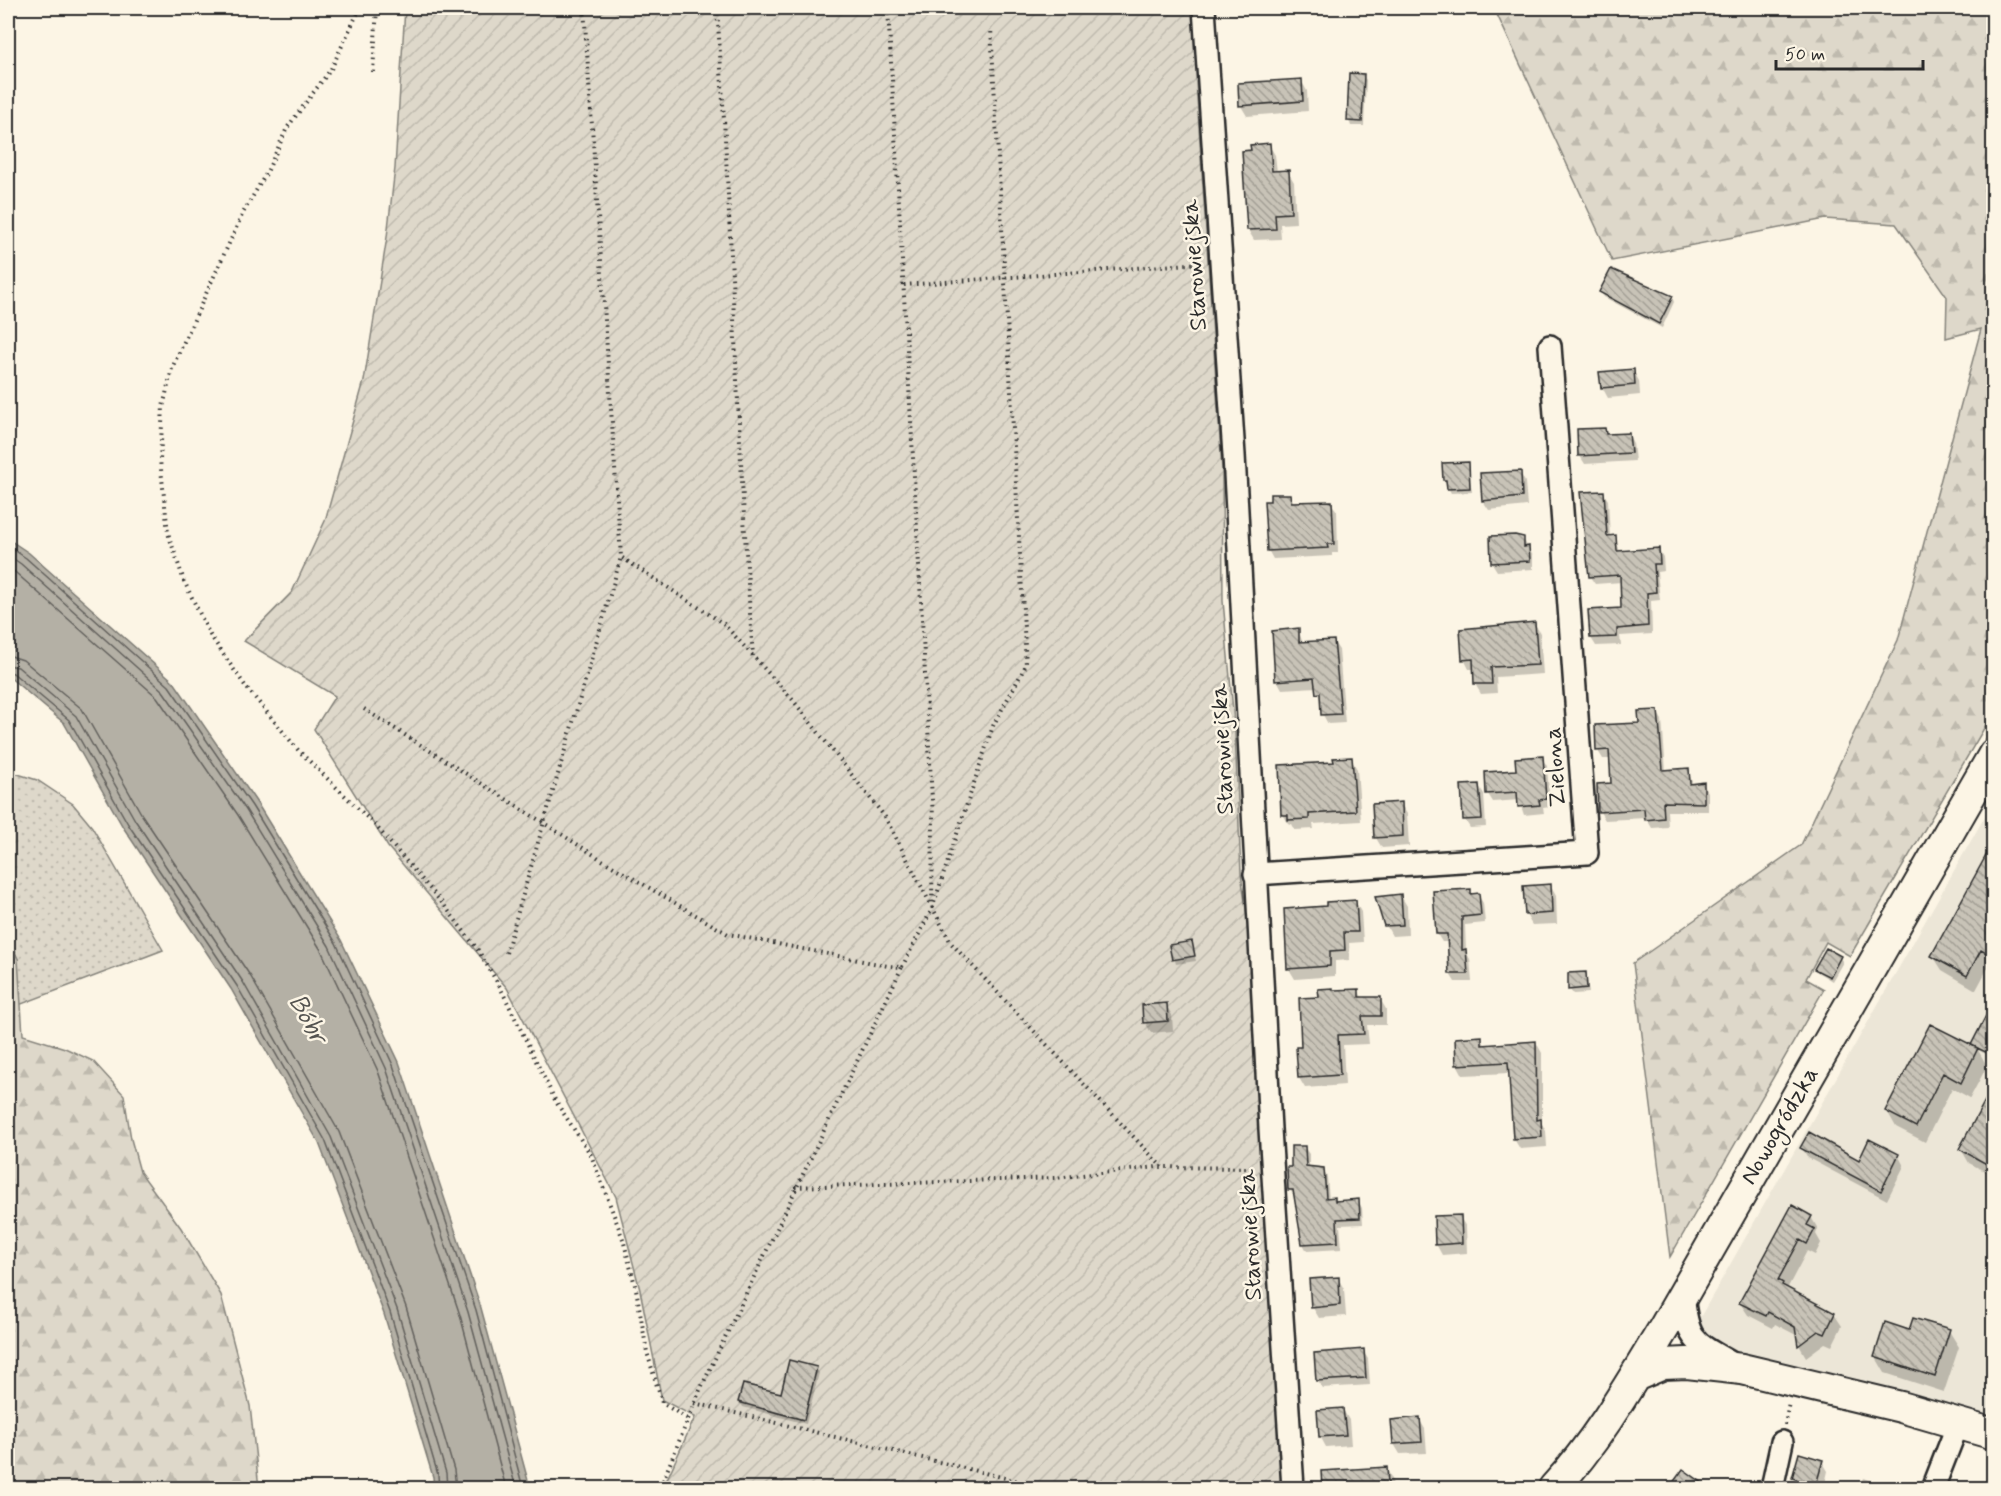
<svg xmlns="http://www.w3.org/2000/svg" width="2001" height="1496" viewBox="0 0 2001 1496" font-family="Mynerve,sans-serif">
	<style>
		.built { fill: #ece6d7 }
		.grass { fill: url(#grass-dots); stroke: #84827a; stroke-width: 1.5 }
		.forest { fill: url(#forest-firs); stroke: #84827a; stroke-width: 1.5 }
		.garden { fill: url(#garden-furrows); stroke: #84827a; stroke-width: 1.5 }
		.water { fill: #b4b0a5; stroke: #7d7b74; stroke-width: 1.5 }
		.shadow { fill: #0003 }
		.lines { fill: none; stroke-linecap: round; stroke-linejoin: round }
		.shore { stroke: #62605c; stroke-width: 1.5 }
		.building { fill: url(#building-back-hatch); stroke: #2b2b2b; stroke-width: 1.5 }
		.street-casing { stroke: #2b2b2b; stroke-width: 26 }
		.secondary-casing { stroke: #2b2b2b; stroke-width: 34 }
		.path { stroke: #2b2b2b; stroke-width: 4; stroke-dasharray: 1.5 4.5; stroke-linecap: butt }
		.street { stroke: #fcf5e5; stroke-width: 21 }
		.secondary { stroke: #fcf5e5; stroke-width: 30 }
		.labels { text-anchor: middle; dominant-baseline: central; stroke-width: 5; stroke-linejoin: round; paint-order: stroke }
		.street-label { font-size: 24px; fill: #2b2b2b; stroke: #fcf5e5 }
		.water-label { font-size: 26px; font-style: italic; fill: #545350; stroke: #fcf5e5 }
	</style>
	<defs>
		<pattern id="grass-dots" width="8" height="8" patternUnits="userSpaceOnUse" patternTransform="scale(1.5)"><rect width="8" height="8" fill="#ded8ca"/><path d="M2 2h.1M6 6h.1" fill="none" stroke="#bfbaae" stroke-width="1.8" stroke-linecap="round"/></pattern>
		<pattern id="forest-firs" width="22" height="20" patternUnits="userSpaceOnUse" patternTransform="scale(1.5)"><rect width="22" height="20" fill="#ded8ca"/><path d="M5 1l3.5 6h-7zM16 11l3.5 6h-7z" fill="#bfbaae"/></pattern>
		<pattern id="garden-furrows" width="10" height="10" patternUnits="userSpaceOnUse" patternTransform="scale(1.5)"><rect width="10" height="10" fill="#ded8ca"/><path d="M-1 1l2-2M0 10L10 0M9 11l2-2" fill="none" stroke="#bfbaae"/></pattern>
		<pattern id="building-back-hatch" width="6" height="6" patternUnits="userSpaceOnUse" patternTransform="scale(1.5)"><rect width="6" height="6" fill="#c8c3b7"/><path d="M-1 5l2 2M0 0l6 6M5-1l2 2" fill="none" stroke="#a39f95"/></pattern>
	</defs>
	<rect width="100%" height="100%" fill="#fcf5e5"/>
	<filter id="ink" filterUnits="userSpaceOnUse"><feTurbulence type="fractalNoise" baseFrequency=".0167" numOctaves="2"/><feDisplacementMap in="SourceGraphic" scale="12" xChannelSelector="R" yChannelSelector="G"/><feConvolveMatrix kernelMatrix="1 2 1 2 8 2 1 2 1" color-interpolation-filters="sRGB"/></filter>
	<g filter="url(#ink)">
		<path class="built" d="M 1993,802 L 1993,1451 L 1812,1400 L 1681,1351 Z"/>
		<path class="grass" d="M 8,771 L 37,780 L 73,804 L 92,827 L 163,950 L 19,1005 L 18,959 L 8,938 Z"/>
		<path class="forest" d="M 1494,8 L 1993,8 L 1993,713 L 1850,956 L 1826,942 L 1806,979 L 1824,989 L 1670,1257 L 1633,963 L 1801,845 L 1898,640 L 1981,329 L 1946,338 L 1947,297 L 1896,224 L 1825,219 L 1612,261 Z
			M 8,938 L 18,959 L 23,1035 L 65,1048 L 93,1061 L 124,1095 L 131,1139 L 140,1172 L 181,1228 L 221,1295 L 250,1406 L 259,1488 L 8,1488 Z"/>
		<path class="garden" d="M 405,8 L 1209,8 L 1213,58 L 1196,82 L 1222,469 L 1223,601 L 1235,733 L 1241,873 L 1282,1169 L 1301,1488 L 663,1488 L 695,1417 L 662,1400 L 640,1290 L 616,1197 L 507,988 L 388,847 L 314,729 L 335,696 L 244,641 L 292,592 L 325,521 L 364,381 L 387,237 L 395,168 Z"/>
		<path class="water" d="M 8,539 L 29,553 L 174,682 L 257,803 L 341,940 L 399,1062 L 481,1308 L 530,1488 L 434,1488 L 433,1477 L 384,1314 L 319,1143 L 231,989 L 123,827 L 64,723 L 8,676 Z"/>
		<path class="shadow" d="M 1363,75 L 1366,80 L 1364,126 L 1351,126 L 1349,121 Z
			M 1301,80 L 1307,91 L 1308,111 L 1247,116 L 1241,106 L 1239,84 Z
			M 1269,145 L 1275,155 L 1277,172 L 1288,172 L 1294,182 L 1296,223 L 1280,224 L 1281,239 L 1254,240 L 1248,230 Z
			M 1601,292 L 1672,297 L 1674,302 L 1662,328 L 1604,297 Z
			M 1633,370 L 1639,381 L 1640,395 L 1608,398 L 1602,387 Z
			M 1604,429 L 1608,436 L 1628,434 L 1633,443 L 1635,461 L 1585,464 L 1580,456 Z
			M 1468,464 L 1472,492 L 1451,493 L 1444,480 Z
			M 1520,472 L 1525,482 L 1527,506 L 1489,510 L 1483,501 Z
			M 1603,493 L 1608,500 L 1610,537 L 1615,537 L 1620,552 L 1659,550 L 1663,557 L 1664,571 L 1657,572 L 1660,600 L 1651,601 L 1652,634 L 1620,636 L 1621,645 L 1596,646 L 1591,638 L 1623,610 L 1622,582 L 1595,584 L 1590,577 Z
			M 1290,495 L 1294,503 L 1331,503 L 1337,511 L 1338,553 L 1332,553 L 1332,556 L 1273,559 L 1268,550 Z
			M 1523,539 L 1533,556 L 1533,569 L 1497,571 L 1492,563 Z
			M 1535,624 L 1540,633 L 1543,674 L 1496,677 L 1497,693 L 1481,694 L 1475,684 L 1475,669 L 1469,669 L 1464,659 Z
			M 1298,630 L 1303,643 L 1333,641 L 1339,650 L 1345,723 L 1328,724 L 1323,715 L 1317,687 L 1282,689 L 1277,680 Z
			M 1657,712 L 1662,720 L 1666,771 L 1688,770 L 1693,785 L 1703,784 L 1708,792 L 1708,811 L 1667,811 L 1668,827 L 1652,828 L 1646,818 L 1605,820 L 1600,812 L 1612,785 L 1611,759 L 1603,759 L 1598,751 L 1641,725 Z
			M 1542,758 L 1547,766 L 1550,807 L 1543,808 L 1544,813 L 1524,815 L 1519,800 L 1493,802 L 1488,794 Z
			M 1351,759 L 1357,769 L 1361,821 L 1313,824 L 1314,829 L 1295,830 L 1292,824 L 1289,825 L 1283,814 L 1335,763 Z
			M 1479,786 L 1484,794 L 1486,827 L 1470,828 L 1465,820 Z
			M 1401,804 L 1407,814 L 1409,846 L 1382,848 L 1376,838 Z
			M 1994,853 L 1994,966 L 1990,964 L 1976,990 L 1942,970 L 1933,956 Z
			M 1550,885 L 1556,896 L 1557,924 L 1532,925 L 1526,915 Z
			M 1470,890 L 1473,895 L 1478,895 L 1483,903 L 1485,923 L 1465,925 L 1466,952 L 1470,959 L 1472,982 L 1455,982 L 1450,974 L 1449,942 L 1442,942 L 1437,934 Z
			M 1401,896 L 1407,906 L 1408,935 L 1392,936 L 1386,925 Z
			M 1355,901 L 1361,912 L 1363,942 L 1349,943 L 1350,960 L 1335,961 L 1335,976 L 1295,979 L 1289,969 L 1328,908 Z
			M 1191,942 L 1196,961 L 1176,964 L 1171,946 Z
			M 1840,958 L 1843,962 L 1832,981 L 1819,973 L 1816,969 Z
			M 1586,974 L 1589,993 L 1573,994 L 1570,990 Z
			M 1358,990 L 1363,999 L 1380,999 L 1386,1009 L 1386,1025 L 1367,1025 L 1369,1044 L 1343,1045 L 1345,1085 L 1305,1088 L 1299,1078 L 1303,1048 L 1320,999 L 1334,992 Z
			M 1166,1005 L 1172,1015 L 1173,1031 L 1151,1033 L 1145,1022 Z
			M 1994,1027 L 1994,1058 L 1978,1050 L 1987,1066 L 1970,1098 L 1952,1088 L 1925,1142 L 1896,1127 L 1887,1111 L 1975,1049 Z
			M 1481,1038 L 1486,1046 L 1536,1042 L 1542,1053 L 1542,1124 L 1546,1131 L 1547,1147 L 1520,1149 L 1514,1139 L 1510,1073 L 1463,1075 L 1457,1064 Z
			M 1994,1087 L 1994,1176 L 1969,1163 L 1961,1149 Z
			M 1304,1147 L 1309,1154 L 1309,1168 L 1323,1170 L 1327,1177 L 1329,1199 L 1336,1202 L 1358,1201 L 1362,1208 L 1363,1224 L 1340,1225 L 1342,1249 L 1307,1251 L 1303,1244 L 1295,1197 L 1290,1190 L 1292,1169 Z
			M 1802,1148 L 1860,1162 L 1898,1155 L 1904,1166 L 1887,1200 L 1808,1158 Z
			M 1460,1217 L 1466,1227 L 1467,1253 L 1442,1255 L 1436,1244 Z
			M 1811,1217 L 1818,1229 L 1816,1234 L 1821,1243 L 1815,1255 L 1807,1251 L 1787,1289 L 1834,1314 L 1842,1326 L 1832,1346 L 1825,1343 L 1806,1357 L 1799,1345 L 1798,1336 L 1775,1324 L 1773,1328 L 1748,1315 L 1740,1303 Z
			M 1338,1278 L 1344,1289 L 1346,1316 L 1319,1318 L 1313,1308 Z
			M 1949,1331 L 1959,1347 L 1944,1392 L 1885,1373 L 1875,1356 L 1910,1332 Z
			M 1363,1351 L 1368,1359 L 1370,1385 L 1322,1388 L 1317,1380 Z
			M 816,1368 L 819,1373 L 806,1424 L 743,1407 L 740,1402 L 783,1395 Z
			M 1343,1410 L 1349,1420 L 1351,1445 L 1326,1447 L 1320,1436 Z
			M 1419,1419 L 1425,1429 L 1427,1453 L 1400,1454 L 1394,1444 Z
			M 1822,1461 L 1828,1471 L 1824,1488 L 1799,1488 L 1793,1478 Z
			M 1386,1468 L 1392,1479 L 1393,1488 L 1324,1488 L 1323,1472 Z
			M 1863,1478 L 1892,1488 L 1859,1488 Z"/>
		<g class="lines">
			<path class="shore" d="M 8,546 L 26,558 L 169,686 L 252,806 L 336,943 L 393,1065 L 476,1310 L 523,1488
				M 8,555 L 21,564 L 163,691 L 246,810 L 329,946 L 386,1068 L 468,1312 L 516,1488
				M 8,566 L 157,697 L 238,815 L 321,950 L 378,1071 L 460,1315 L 506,1488
				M 8,655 L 23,660 L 82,709 L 142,815 L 251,977 L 339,1132 L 406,1307 L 454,1470 L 456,1488
				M 8,665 L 18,667 L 76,716 L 135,820 L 243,982 L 331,1137 L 397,1309 L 446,1473 L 447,1488
				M 8,672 L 13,673 L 69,720 L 128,824 L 237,986 L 325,1140 L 390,1312 L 438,1475 L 439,1488"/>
		</g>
		<path class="building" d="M 1349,73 L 1364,74 L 1362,122 L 1347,121 Z
			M 1302,79 L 1303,101 L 1239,106 L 1238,83 Z
			M 1270,143 L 1272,171 L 1289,170 L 1291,213 L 1275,214 L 1276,229 L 1247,230 L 1242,151 L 1251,150 L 1250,145 Z
			M 1611,269 L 1673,296 L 1659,324 L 1599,292 Z
			M 1634,369 L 1635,385 L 1601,388 L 1599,372 Z
			M 1605,428 L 1606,434 L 1629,433 L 1631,453 L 1578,456 L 1577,429 Z
			M 1469,462 L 1470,488 L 1447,489 L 1446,480 L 1443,480 L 1442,463 Z
			M 1521,471 L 1522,497 L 1482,501 L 1480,473 Z
			M 1604,491 L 1607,536 L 1616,535 L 1617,551 L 1659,548 L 1660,564 L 1654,564 L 1656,592 L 1647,593 L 1648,626 L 1617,629 L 1617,637 L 1590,638 L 1588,610 L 1621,608 L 1620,575 L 1589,577 L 1580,492 Z
			M 1270,494 L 1290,494 L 1291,502 L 1332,501 L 1334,544 L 1327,544 L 1328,548 L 1267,551 L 1264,501 L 1270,501 Z
			M 1515,535 L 1524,537 L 1524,547 L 1529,546 L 1530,561 L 1491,563 L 1490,536 Z
			M 1535,622 L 1538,665 L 1491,667 L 1492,684 L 1474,684 L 1473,659 L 1462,660 L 1460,629 Z
			M 1299,628 L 1299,642 L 1334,640 L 1341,714 L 1321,715 L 1320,693 L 1316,694 L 1314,678 L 1275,681 L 1272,631 Z
			M 1658,710 L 1663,770 L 1689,768 L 1690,784 L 1704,782 L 1704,803 L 1663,802 L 1664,818 L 1645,820 L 1644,809 L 1598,812 L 1597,784 L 1611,783 L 1609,750 L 1596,751 L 1595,725 L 1639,723 L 1638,711 Z
			M 1543,756 L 1546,799 L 1539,800 L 1540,805 L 1518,807 L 1517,792 L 1486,794 L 1485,772 L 1516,770 L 1515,758 Z
			M 1352,757 L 1356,811 L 1309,814 L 1309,819 L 1288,820 L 1288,815 L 1281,815 L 1279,765 L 1334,762 L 1333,758 Z
			M 1479,784 L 1482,819 L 1463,820 L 1461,785 Z
			M 1402,802 L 1403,836 L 1374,838 L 1372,804 Z
			M 1994,841 L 1994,944 L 1988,954 L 1981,950 L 1967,976 L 1931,956 Z
			M 1551,884 L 1552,913 L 1525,915 L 1523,886 Z
			M 1471,889 L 1471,894 L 1479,893 L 1481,915 L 1462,917 L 1462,950 L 1466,949 L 1468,974 L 1449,974 L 1447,934 L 1436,934 L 1433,891 Z
			M 1401,894 L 1403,925 L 1384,926 L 1375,897 Z
			M 1356,900 L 1358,932 L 1344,932 L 1345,950 L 1330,951 L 1330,966 L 1287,969 L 1284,909 L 1326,906 L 1326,902 Z
			M 1192,941 L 1195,956 L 1172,960 L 1169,945 Z
			M 1826,948 L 1841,956 L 1830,977 L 1814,969 Z
			M 1586,972 L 1587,988 L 1568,990 L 1568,973 Z
			M 1333,988 L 1333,990 L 1359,989 L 1359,997 L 1381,997 L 1381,1016 L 1362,1016 L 1364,1034 L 1338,1035 L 1340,1075 L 1298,1078 L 1296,1047 L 1301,1047 L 1299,998 L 1319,997 L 1318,989 Z
			M 1994,1000 L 1994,1056 L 1971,1045 Z
			M 1167,1003 L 1168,1021 L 1143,1023 L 1142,1005 Z
			M 1930,1024 L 1978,1048 L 1961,1083 L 1943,1073 L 1916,1127 L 1885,1111 Z
			M 1482,1036 L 1482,1045 L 1536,1041 L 1537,1120 L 1541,1119 L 1542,1137 L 1513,1139 L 1508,1062 L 1456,1065 L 1455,1038 Z
			M 1994,1084 L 1994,1168 L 1959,1149 Z
			M 1809,1132 L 1859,1160 L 1869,1139 L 1899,1154 L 1881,1191 L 1800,1148 Z
			M 1291,1146 L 1305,1146 L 1306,1166 L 1324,1168 L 1326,1198 L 1335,1197 L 1335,1201 L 1359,1199 L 1360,1218 L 1337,1219 L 1338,1242 L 1302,1244 L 1293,1190 L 1288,1190 L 1287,1167 L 1291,1167 Z
			M 1792,1205 L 1812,1216 L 1807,1225 L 1815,1229 L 1807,1244 L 1800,1240 L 1778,1280 L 1783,1283 L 1782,1285 L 1835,1313 L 1825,1334 L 1818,1331 L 1798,1346 L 1795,1327 L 1768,1312 L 1766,1316 L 1739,1303 Z
			M 1461,1215 L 1462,1243 L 1435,1245 L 1434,1216 Z
			M 1339,1277 L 1340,1305 L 1311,1308 L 1309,1279 Z
			M 1913,1318 L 1950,1329 L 1935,1377 L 1874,1357 L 1885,1322 L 1909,1330 Z
			M 1364,1349 L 1366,1378 L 1316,1381 L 1314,1353 Z
			M 789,1360 L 817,1367 L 804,1420 L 738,1402 L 743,1384 L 781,1393 Z
			M 1343,1408 L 1346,1435 L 1319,1437 L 1317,1410 Z
			M 1420,1417 L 1422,1442 L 1393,1444 L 1391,1420 Z
			M 1799,1453 L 1823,1460 L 1816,1485 L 1792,1478 Z
			M 1387,1467 L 1388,1484 L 1322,1488 L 1321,1471 Z
			M 1683,1469 L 1710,1488 L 1669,1488 Z"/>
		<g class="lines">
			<defs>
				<path id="street" d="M 1204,8 L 1234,455 L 1270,1129 L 1293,1488
					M 1255,874 L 1587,853 L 1550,346
					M 1683,1295 C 1688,1342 1693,1341 1733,1364
					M 1772,1488 L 1782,1442
					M 1933,1488 L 1958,1424"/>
				<path id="secondary" d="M 1635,1376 L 1663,1364 L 1687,1363 L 1742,1369 L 1901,1407 L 1994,1434
					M 1554,1488 C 1598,1440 1630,1384 1664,1328 L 1994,754"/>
			</defs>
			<use href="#street" class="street-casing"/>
			<use href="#secondary" class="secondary-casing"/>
			<path class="path" d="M 360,8 L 331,69 L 287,128 L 267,172 L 243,213 L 172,368 L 163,407 L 160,460 L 168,533 L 184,581 L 210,635 L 246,687 L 299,751 L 375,825 L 444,905 L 478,950 L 500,987 L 556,1102 L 591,1155 L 623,1239 L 636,1289 L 647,1352 L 662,1403 L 688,1419
				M 584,8 L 621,557
				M 717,8 C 732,223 737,440 753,656
				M 888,8 L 933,817 L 932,906
				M 373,72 L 377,8
				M 904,285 L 1203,263
				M 364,709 L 602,860 L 728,934 L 888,966 L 902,967 L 700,1390 L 660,1488
				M 506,953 L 621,557 L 724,624 L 792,699 L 885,817 L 951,943 L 1162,1167
				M 902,967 L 932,909 L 993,726 L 1026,665 L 991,28
				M 795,1187 L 1055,1178 L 1157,1167 L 1253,1168
				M 694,1403 L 1047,1488
				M 1785,1425 L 1789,1403"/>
			<use href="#street" class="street"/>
			<use href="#secondary" class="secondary"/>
		</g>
	</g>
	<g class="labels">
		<g class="street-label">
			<text transform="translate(1195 265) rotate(-94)">Starowiejska</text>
			<text transform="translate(1223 749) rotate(-93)">Starowiejska</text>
			<text transform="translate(1556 767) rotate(-94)">Zielona</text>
			<text transform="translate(1780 1126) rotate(-60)">Nowogródzka</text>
			<text transform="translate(1251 1235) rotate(-93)">Starowiejska</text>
		</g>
		<g class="water-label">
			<text transform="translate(307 1019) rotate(61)">Bóbr</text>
		</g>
	</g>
	<rect width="2001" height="1496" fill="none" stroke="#fcf5e5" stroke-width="30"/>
	<rect x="15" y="15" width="1971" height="1466" fill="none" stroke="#2b2b2b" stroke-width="2" filter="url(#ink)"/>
	<path d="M1776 60v9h147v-9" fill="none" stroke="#2b2b2b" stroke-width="3"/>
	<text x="1785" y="60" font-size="18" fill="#2b2b2b" stroke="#fcf5e5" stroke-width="4.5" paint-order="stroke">50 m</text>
</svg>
